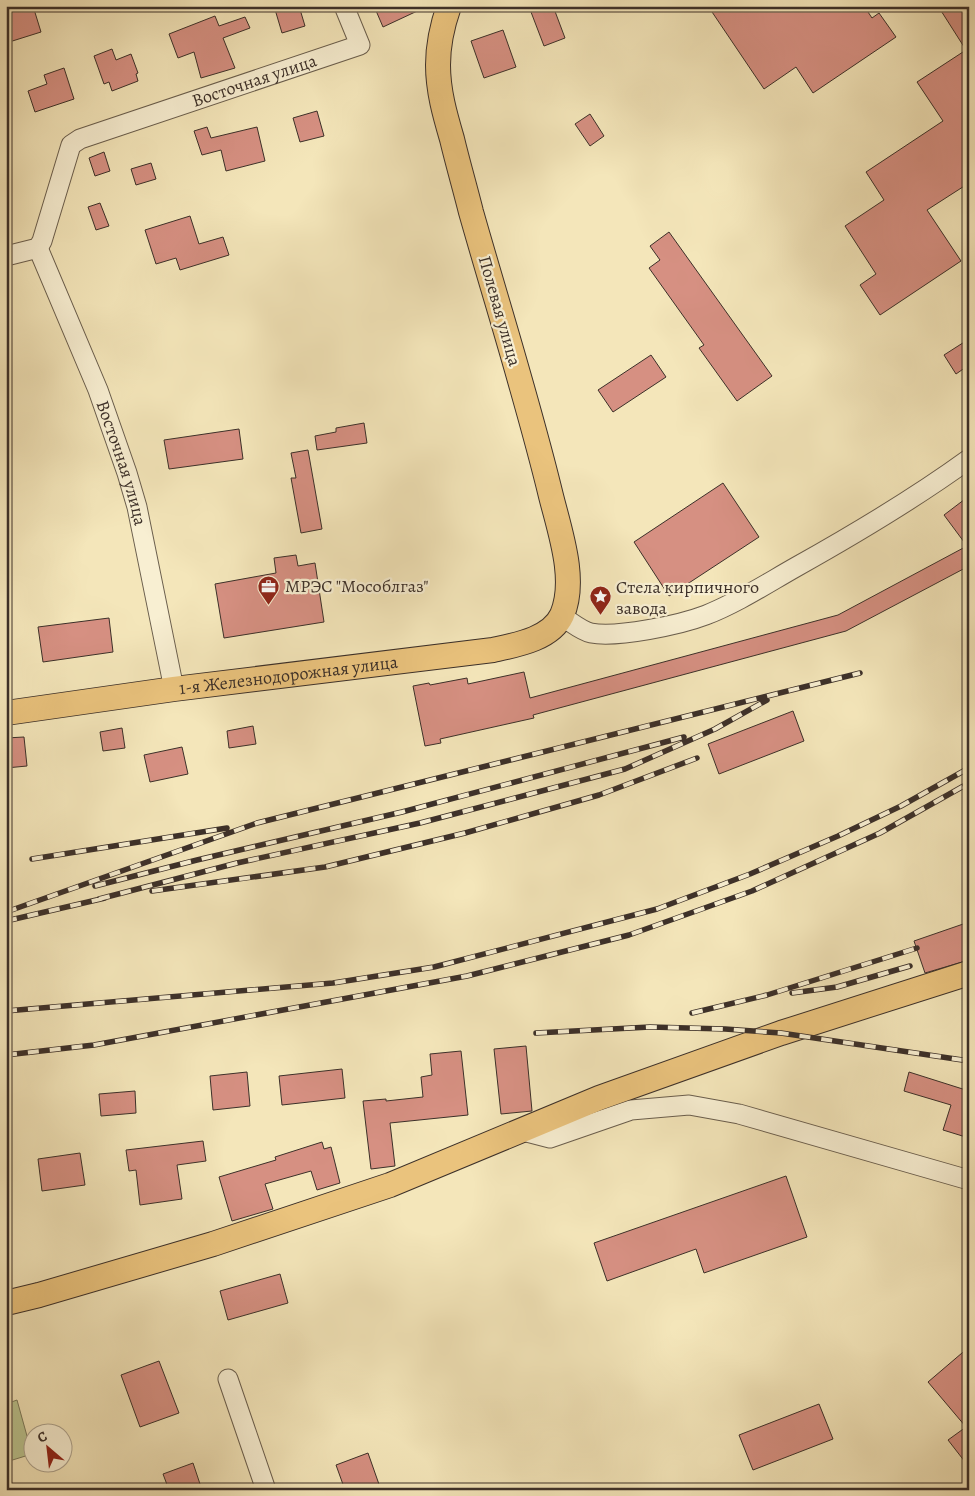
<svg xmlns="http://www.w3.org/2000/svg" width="975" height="1496" viewBox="0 0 975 1496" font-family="Alegreya,serif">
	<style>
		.green { fill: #bbc590; stroke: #7c7a5c }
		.building { fill: #d69082; stroke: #3c3029 }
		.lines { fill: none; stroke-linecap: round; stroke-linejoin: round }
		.minor-casing { stroke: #6a5e4d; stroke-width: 21 }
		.major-casing { stroke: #3c3029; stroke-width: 26 }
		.minor { stroke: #f8efd2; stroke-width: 19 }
		.major { stroke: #eac37d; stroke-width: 24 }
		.rail-casing { stroke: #3c3029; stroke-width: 5.5 }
		.rail { stroke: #f8efd2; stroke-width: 4; stroke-dasharray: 11; stroke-linecap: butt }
		.labels { text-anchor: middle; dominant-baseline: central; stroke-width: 4.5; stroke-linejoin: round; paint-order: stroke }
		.street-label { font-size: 18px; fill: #3c3029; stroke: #f8efd2 }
		.poi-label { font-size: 18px; fill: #3c3029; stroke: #f8efd2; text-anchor: start }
	</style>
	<rect width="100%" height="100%" fill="#f4e6ba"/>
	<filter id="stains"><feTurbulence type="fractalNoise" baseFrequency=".004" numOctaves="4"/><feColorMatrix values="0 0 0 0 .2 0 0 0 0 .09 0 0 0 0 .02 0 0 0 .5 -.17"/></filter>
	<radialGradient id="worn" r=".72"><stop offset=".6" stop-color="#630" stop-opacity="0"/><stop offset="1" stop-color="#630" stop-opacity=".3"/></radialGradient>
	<path class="green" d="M 17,1400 L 32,1454 L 6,1462 L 6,1404 Z"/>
	<path class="building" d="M 6,6 L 33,6 L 41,32 L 6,43 Z
		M 274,6 L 299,6 L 305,26 L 282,33 Z
		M 374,6 L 428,6 L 383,27 Z
		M 547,6 L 553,6 L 565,38 L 544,46 L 531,12 Z
		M 708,6 L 864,6 L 872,18 L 879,13 L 896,37 L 813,93 L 796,67 L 764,89 Z
		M 938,6 L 969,6 L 969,183 L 927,210 L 961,261 L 880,315 L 860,285 L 876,274 L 845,226 L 884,200 L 866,172 L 943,121 L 917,82 L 966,50 Z
		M 215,16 L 219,26 L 245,17 L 250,28 L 223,38 L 235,68 L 201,78 L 194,52 L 178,58 L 169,34 Z
		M 503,30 L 516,67 L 484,78 L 471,41 Z
		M 112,49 L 116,60 L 131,54 L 138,73 L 136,74 L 138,81 L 112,91 L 109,82 L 104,84 L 94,56 Z
		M 64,68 L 74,99 L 35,112 L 28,91 L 47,84 L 44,75 Z
		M 317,111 L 324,136 L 300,142 L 293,118 Z
		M 590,114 L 604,136 L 590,146 L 575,124 Z
		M 207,127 L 211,138 L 257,127 L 265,161 L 226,171 L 221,150 L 202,155 L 194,131 Z
		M 104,152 L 110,171 L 95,176 L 89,158 Z
		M 151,163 L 156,179 L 136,185 L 131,169 Z
		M 100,203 L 109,226 L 96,230 L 88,207 Z
		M 190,216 L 199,244 L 223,237 L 229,255 L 180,270 L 176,258 L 156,264 L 145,230 Z
		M 669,232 L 772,376 L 737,401 L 699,348 L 704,345 L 649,268 L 660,260 L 650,246 Z
		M 969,339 L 969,365 L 956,374 L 944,355 Z
		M 651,355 L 666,377 L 613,412 L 598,390 Z
		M 364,423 L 367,443 L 317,450 L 315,436 L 336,432 L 336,428 Z
		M 239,429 L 243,459 L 169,469 L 164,440 Z
		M 308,450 L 322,529 L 301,533 L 291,478 L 296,478 L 291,453 Z
		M 723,483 L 759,537 L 669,596 L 634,542 Z
		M 969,496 L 969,566 L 846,631 L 533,715 L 534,718 L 440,739 L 441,743 L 425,746 L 413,686 L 429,683 L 430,685 L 467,678 L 468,684 L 524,672 L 530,698 L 838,615 L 967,546 L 944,515 Z
		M 296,555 L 298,566 L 315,563 L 324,622 L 224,638 L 215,584 L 276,573 L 274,558 Z
		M 109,618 L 113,652 L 43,662 L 38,627 Z
		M 793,711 L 804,741 L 719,774 L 708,744 Z
		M 253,726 L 256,744 L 229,748 L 227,731 Z
		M 122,728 L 125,748 L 103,751 L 100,732 Z
		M 24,737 L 27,766 L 6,768 L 6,738 Z
		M 182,747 L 188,774 L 150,782 L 144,755 Z
		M 969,922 L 969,960 L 925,973 L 914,941 Z
		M 526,1046 L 532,1111 L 501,1114 L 494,1049 Z
		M 461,1051 L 468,1115 L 390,1123 L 395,1166 L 371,1169 L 363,1101 L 386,1099 L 386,1101 L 423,1097 L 421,1077 L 432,1075 L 430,1054 Z
		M 342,1069 L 345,1098 L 282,1105 L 279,1076 Z
		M 247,1072 L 250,1106 L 213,1110 L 210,1076 Z
		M 909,1072 L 969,1091 L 969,1138 L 943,1130 L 951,1105 L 904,1091 Z
		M 135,1091 L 136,1113 L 101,1116 L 99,1094 Z
		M 203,1141 L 206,1161 L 177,1165 L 182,1199 L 140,1205 L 136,1170 L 129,1171 L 126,1150 Z
		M 322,1142 L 324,1149 L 331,1147 L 340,1183 L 317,1190 L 311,1171 L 265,1184 L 273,1209 L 232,1221 L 219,1177 L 276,1160 L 275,1157 Z
		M 80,1153 L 85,1185 L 42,1191 L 38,1159 Z
		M 786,1176 L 807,1237 L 704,1273 L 696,1249 L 607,1281 L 594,1243 Z
		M 280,1274 L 288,1303 L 228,1320 L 220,1291 Z
		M 969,1347 L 969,1467 L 948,1440 L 966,1427 L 928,1382 Z
		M 159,1361 L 179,1413 L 140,1427 L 121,1375 Z
		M 819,1404 L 833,1439 L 753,1470 L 739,1435 Z
		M 368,1453 L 381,1490 L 345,1490 L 336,1465 Z
		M 193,1463 L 202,1490 L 169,1490 L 163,1474 Z"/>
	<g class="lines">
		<defs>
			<g id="minor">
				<path id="s1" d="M 38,248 L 98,390 L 127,473 L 137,507 L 174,689"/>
				<path id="s2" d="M 6,256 L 38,248 L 42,241 L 71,145 L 80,139 L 360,45 L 344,6"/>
				<path d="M 561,616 C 570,621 581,631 591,633 C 617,638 680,625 706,615 C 737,603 766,584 796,567 C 855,534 914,499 969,459"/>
				<path d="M 523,1131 L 550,1138 L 631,1110 L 689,1105 L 739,1114 L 969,1180"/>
				<path d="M 228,1379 L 266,1490"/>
			</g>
			<g id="major">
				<path id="s3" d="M 6,713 L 174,689 L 493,650 C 516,645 551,639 562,615 C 577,580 560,532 551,496 C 528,401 498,307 471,212 C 465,188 458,164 452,139 C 445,115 438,91 438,65 C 438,44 442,26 449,6"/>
				<path d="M 6,1303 L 39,1295 L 213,1244 L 390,1185 L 599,1098 L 781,1033 L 969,973"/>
			</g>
		</defs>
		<use href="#minor" class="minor-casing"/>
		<use href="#major" class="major-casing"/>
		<use href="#minor" class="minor"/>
		<use href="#major" class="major"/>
		<defs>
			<path id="rail" d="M 32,859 L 227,828
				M 95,886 L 197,860 L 402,812 L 684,737
				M 152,891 L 325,867 L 465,833 L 599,795 L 697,758
				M 99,899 L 237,863 L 420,823 L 625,769 L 715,729 L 767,700
				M 6,912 L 257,823 L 860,673
				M 6,921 L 105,898
				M 792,993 L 837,987 L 910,966
				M 6,1011 L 333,983 L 434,967 L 657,909 L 750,874 L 838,836 L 901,806 L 969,768
				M 692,1013 L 767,995 L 917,948
				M 536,1033 L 650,1027 L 725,1029 L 781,1033 L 969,1061
				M 6,1055 L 94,1045 L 467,976 L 629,935 L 752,891 L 880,833 L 969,783"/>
		</defs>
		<use href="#rail" class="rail-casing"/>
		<use href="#rail" class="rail"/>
	</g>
	<defs>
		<symbol id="office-pin" viewBox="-11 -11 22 30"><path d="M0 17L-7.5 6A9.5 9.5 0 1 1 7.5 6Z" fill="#8f2418" stroke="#f8efd2"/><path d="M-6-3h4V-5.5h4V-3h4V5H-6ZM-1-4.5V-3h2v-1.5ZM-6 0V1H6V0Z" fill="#fff"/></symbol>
		<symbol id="sight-pin" viewBox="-11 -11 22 30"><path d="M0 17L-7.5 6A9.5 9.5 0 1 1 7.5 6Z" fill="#8f2418" stroke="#f8efd2"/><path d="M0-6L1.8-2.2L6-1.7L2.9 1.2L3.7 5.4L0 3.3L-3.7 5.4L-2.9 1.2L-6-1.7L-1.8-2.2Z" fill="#fff"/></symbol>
	</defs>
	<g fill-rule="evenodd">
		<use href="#office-pin" x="256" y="574" width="25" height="34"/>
		<use href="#sight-pin" x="588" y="584" width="25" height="34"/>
	</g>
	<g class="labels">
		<g class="street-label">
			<text stroke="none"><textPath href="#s2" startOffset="336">Восточная улица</textPath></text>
			<text transform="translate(500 311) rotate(74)">Полевая улица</text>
			<text stroke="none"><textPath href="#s1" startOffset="231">Восточная улица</textPath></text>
			<text stroke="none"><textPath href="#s3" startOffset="285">1-я Железнодорожная улица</textPath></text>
		</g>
		<g class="poi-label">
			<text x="285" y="586">МРЭС "Мособлгаз"</text>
			<text x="616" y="587">Стела кирпичного<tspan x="616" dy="21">завода</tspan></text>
		</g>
	</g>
	<rect width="975" height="1496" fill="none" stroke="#f4e6ba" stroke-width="25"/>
	<rect x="8" y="8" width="960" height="1481" fill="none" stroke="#3c3029" stroke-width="2.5"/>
	<rect x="12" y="12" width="950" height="1471" fill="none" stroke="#3c3029"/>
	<g transform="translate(48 1448) rotate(332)"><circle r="24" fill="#f8efd2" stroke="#ada38e"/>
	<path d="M0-4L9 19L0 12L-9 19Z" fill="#8f2418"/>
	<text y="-8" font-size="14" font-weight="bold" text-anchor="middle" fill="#3c3029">С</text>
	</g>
	<rect width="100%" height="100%" filter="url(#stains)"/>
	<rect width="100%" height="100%" fill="url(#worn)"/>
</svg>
